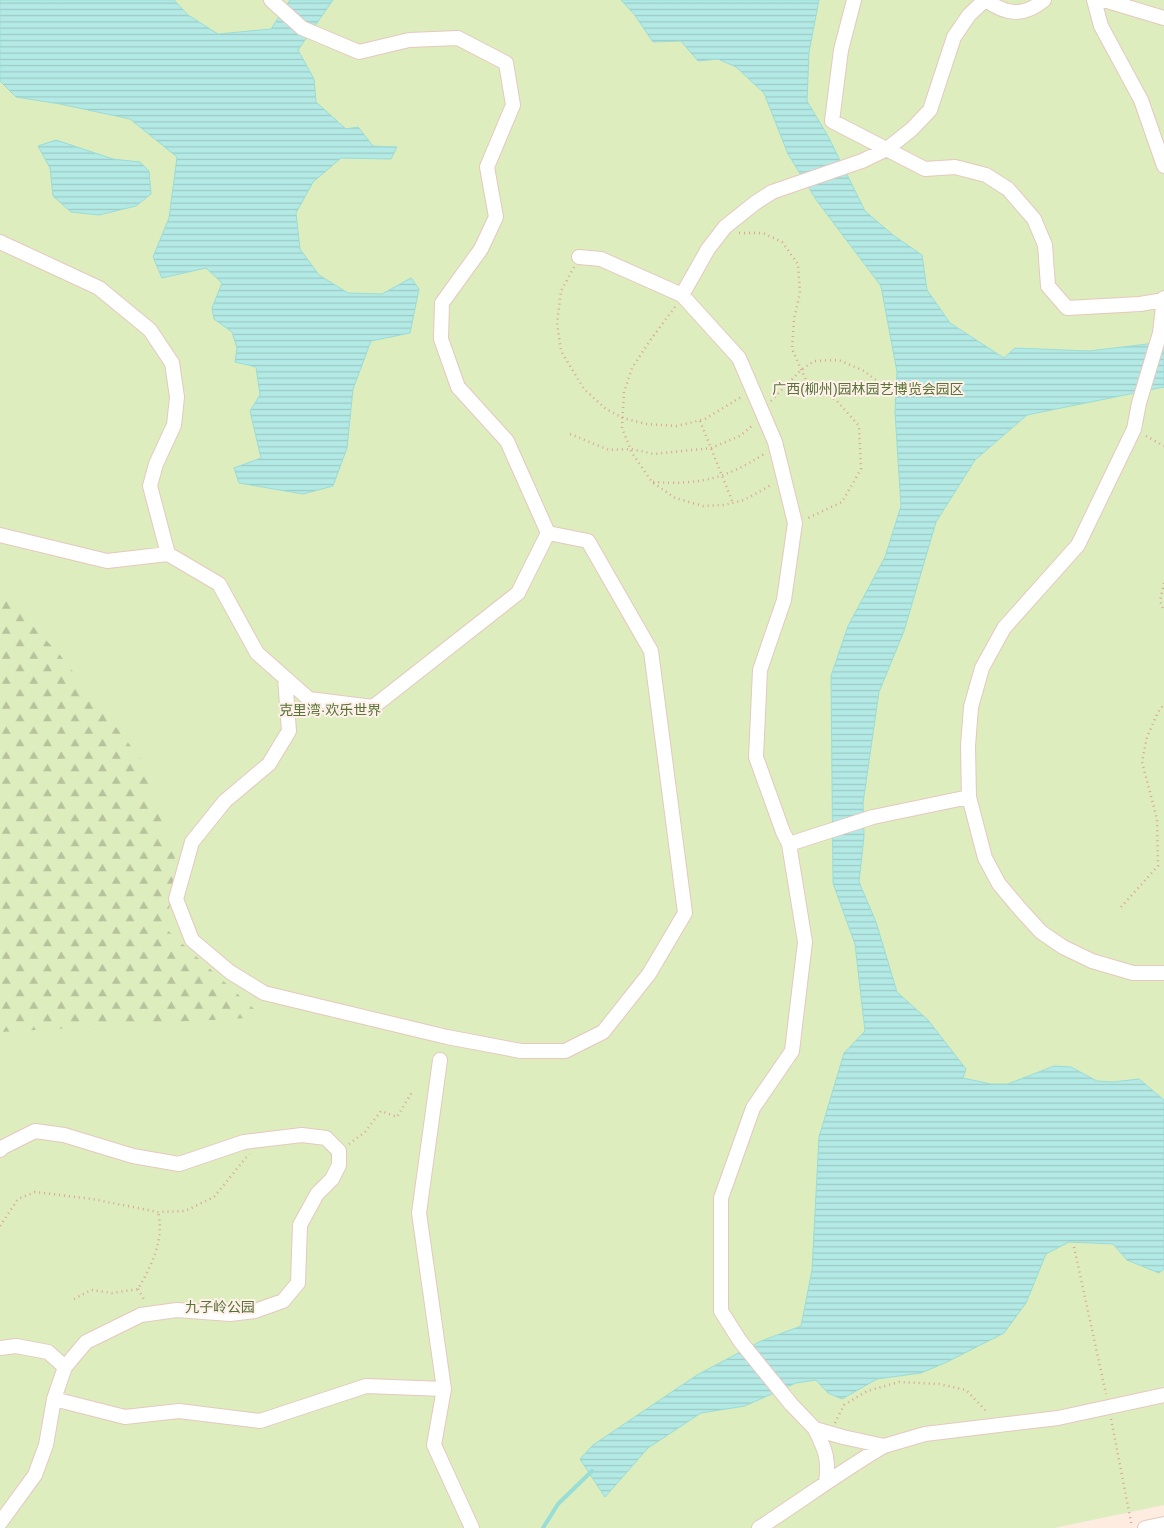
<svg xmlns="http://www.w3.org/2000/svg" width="1164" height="1528" viewBox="0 0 1164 1528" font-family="Helvetica,'Noto Sans SC',sans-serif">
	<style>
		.green { fill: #ddedbe }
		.forest { fill: url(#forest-firs) }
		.water { fill: url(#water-rules); stroke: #99ddd7 }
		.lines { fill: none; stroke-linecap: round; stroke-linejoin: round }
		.stream { stroke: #99ddd7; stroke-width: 4 }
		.minor-casing { stroke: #e6c8be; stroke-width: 16 }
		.path { stroke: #dca399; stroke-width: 2.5; stroke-dasharray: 1 4; stroke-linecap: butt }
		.minor { stroke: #fff; stroke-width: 14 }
		.labels { text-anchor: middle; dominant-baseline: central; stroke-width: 4; stroke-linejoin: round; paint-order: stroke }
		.park-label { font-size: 14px; fill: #577337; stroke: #fff1ea }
	</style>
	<defs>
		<pattern id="forest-firs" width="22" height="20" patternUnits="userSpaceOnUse" patternTransform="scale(1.25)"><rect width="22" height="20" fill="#ddedbe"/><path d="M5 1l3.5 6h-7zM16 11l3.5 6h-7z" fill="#b8c29c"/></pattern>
		<pattern id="water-rules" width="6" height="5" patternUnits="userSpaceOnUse" patternTransform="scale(1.25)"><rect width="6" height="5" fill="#b4eae5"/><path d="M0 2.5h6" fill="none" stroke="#9ecac6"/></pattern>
	</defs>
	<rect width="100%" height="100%" fill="#feece1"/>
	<path class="green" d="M 0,0 L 1164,0 L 1164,1505 L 1054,1528 L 0,1528 Z"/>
	<path class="forest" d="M 0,591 L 60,655 L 140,758 L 176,861 L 166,929 L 263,1017 L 0,1032 Z"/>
	<path class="water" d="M 0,0 L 174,0 L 188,15 L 218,34 L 271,29 L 290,0 L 333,0 L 298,50 L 314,79 L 316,102 L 346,129 L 358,127 L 373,146 L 397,147 L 391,159 L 341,158 L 313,182 L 296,213 L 300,249 L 319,275 L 348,293 L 382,294 L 411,278 L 419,289 L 410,333 L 371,341 L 353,389 L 347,448 L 333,486 L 303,494 L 239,483 L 234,468 L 261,458 L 250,411 L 260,395 L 256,367 L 235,362 L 237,348 L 232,332 L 214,319 L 212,308 L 222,283 L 206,268 L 162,278 L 153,257 L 169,218 L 177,157 L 130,119 L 60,104 L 16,97 L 0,81 Z
		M 621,0 L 819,0 L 809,52 L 807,101 L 829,138 L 865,211 L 893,235 L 922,255 L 927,290 L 950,323 L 1004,358 L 1015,348 L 1089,351 L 1164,342 L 1164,387 L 1027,415 L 975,460 L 936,522 L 904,631 L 879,692 L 863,803 L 864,836 L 859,882 L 876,922 L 897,992 L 928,1020 L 966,1069 L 963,1078 L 991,1084 L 1008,1084 L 1054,1066 L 1071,1067 L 1097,1081 L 1113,1082 L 1139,1079 L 1164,1100 L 1164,1269 L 1159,1273 L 1127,1260 L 1113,1244 L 1069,1242 L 1046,1254 L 1026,1303 L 1004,1333 L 947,1362 L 921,1373 L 877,1379 L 842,1399 L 828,1393 L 816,1380 L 796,1383 L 745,1406 L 701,1413 L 648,1448 L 605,1497 L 580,1459 L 593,1445 L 697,1375 L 761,1341 L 801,1326 L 812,1270 L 819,1137 L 844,1053 L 865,1031 L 855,944 L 833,883 L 831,676 L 848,626 L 885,557 L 901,506 L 895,412 L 897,372 L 881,286 L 817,201 L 788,154 L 764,93 L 736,67 L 718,59 L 698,61 L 681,41 L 653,42 L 634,14 Z
		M 56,140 L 113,159 L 140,162 L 149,171 L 151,194 L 136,206 L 99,215 L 71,212 L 53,196 L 50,168 L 38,146 Z"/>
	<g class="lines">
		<path class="stream" d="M 543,1528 L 558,1504 L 592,1471"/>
		<defs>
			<path id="minor" d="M 854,0 L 841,50 L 832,121 L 925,169 L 955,167 L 986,175 L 1008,189 L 1034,219 L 1045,245 L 1048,286 L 1067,308 L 1140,304 L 1164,300
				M 986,0 C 1006,15 1024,17 1044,0
				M 1094,0 L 1101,26 L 1141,100 L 1164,166
				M 1104,0 L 1164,18
				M 0,242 L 99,288 L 150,330 L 172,363 L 177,397 L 174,425 L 156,464 L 150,486 L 168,554
				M 579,257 L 601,259 L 682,295 L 739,358 L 775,442 L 795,523 L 784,600 L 760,670 L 756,757 L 783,832 L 789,844 L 805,942 L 792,1051 L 753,1108 L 721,1198 L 721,1311 L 740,1341 L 791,1404 L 815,1429 L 843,1437 L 884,1446 L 925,1434 L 1058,1418 L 1164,1395
				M 682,295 L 708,249 L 725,227 L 755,203 L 772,192 L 862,161 L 887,149 L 912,129 L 930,110 L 954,37 L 969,15 L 985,0
				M 1164,298 L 1160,333 L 1139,403 L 1134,429 L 1078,545 L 1004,628 L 982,668 L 971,707 L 968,746 L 969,797 L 985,858 L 999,884 L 1020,909 L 1041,932 L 1063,947 L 1092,961 L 1133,973 L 1164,973
				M 0,535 L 107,561 L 168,554 L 219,584 L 257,653 L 309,699 L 373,707 L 518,593 L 548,533 L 507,441 L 458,387 L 441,339 L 442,303 L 481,249 L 496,217 L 487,167 L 513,105 L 506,63 L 458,38 L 409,40 L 359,52 L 302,28 L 271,0
				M 285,678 L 289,731 L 269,764 L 225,801 L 192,842 L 176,899 L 192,940 L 230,972 L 264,993 L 447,1037 L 521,1051 L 565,1051 L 603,1032 L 649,974 L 685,913 L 651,651 L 588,541 L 548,533
				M 789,844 L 873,817 L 969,797
				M 440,1060 L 419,1213 L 444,1389 L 434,1445 L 472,1528
				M 0,1150 L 3,1147 L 35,1131 L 64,1135 L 133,1156 L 179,1164 L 244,1142 L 302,1135 L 326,1138 L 339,1151 L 339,1165 L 332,1179 L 317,1194 L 300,1225 L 298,1283 L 283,1301 L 255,1311 L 230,1314 L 177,1310 L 141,1315 L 86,1342 L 65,1367 L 54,1399 L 46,1445 L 35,1475 L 0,1523
				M 0,1348 L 16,1346 L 48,1352 L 65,1367
				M 54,1399 L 125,1417 L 179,1411 L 260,1421 L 366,1386 L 444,1389
				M 815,1429 C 826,1451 829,1459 826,1483
				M 759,1528 C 801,1501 841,1471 884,1446
				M 1145,1528 L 1164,1524"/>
		</defs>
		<use href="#minor" class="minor-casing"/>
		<path class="path" d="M 739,233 L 763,233 L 782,242 L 798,264 L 800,293 L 794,319 L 792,349 L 806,380 L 837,401 L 859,426 L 861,469 L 842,502 L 808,518
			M 574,267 L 561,291 L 557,323 L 561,351 L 584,389 L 606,409 L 623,418 L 646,424 L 677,426 L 705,419 L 741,397
			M 675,307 L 649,342 L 632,368 L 624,392 L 622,428 L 632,453 L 652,482 L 675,498 L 703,506 L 724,505 L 744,500 L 773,484
			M 771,401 L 801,370 L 814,361 L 839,360 L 864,371 L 876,380
			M 700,421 L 733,503
			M 570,434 L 609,450 L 631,449 L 654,454 L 711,448 L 740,436 L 753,425
			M 1146,436 L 1164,446
			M 653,482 C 699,485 725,479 764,454
			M 1164,583 L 1160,601 L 1164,611
			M 1121,907 L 1158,866 L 1157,819 L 1142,762 L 1147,737 L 1158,712 L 1164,704
			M 349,1144 L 365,1132 L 381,1111 L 397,1117 L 412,1092
			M 0,1226 L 18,1199 L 35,1192 L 92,1199 L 158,1212 L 185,1211 L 214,1197 L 249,1154
			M 1074,1247 L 1106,1394
			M 138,1289 L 145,1301
			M 74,1299 L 91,1290 L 112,1293 L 138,1289 C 151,1267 165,1239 158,1212
			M 1111,1419 L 1132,1527
			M 835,1423 L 844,1405 L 867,1391 L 899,1382 L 939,1384 L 966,1390 L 988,1413"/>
		<use href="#minor" class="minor"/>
	</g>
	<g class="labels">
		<g class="park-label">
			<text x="868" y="389">广西(柳州)园林园艺博览会园区</text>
			<text x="330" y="710">克里湾·欢乐世界</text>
			<text x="220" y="1307">九子岭公园</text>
		</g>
	</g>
</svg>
